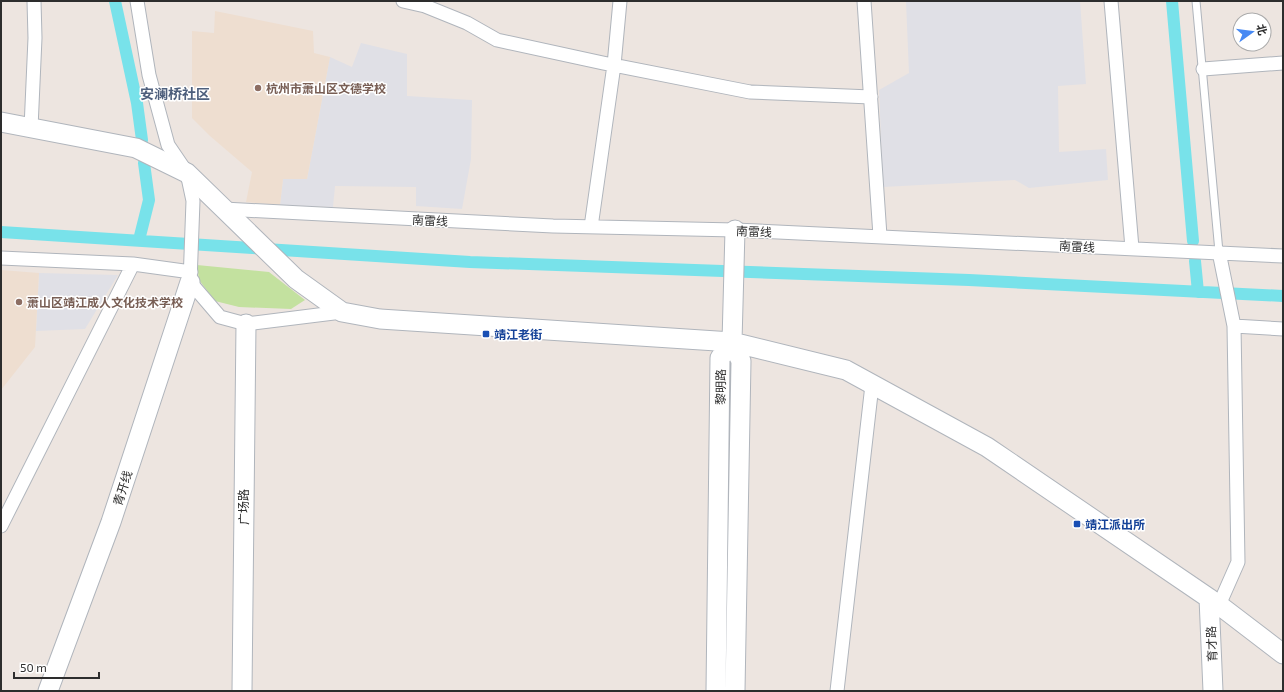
<svg xmlns="http://www.w3.org/2000/svg" width="1284" height="692" viewBox="0 0 1284 692" font-family="'Exo 2','Noto Sans SC',sans-serif">
	<style>
		.industrial { fill: #e0e0e6 }
		.education { fill: #eeded0 }
		.green { fill: #c3e19f }
		.lines { fill: none; stroke-linecap: round; stroke-linejoin: round }
		.canal { stroke: #78e2ea; stroke-width: 12 }
		.lane-casing { stroke: #b0b5bc; stroke-width: 9 }
		.street-casing { stroke: #b0b5bc; stroke-width: 15 }
		.secondary-casing { stroke: #b0b5bc; stroke-width: 21 }
		.lane { stroke: #fff; stroke-width: 7 }
		.street { stroke: #fff; stroke-width: 13 }
		.secondary { stroke: #fff; stroke-width: 19 }
		.education-dot { fill: #8d6e63; stroke: #fff; stroke-width: 1.5 }
		.transit-dot { fill: #1a4fb4; stroke: #fff; stroke-width: 1.5 }
		.labels { text-anchor: middle; dominant-baseline: central; stroke-width: 3; stroke-linejoin: round; paint-order: stroke }
		.education-label { font-size: 12px; font-weight: bold; fill: #785e54; stroke: #fff; text-anchor: start }
		.street-label { font-size: 12px; fill: #2d2d2d; stroke: #fff }
		.transit-label { font-size: 12px; font-weight: bold; fill: #164399; stroke: #fff; text-anchor: start }
		.quarter-label { font-size: 14px; font-weight: bold; fill: #4e5f7c; stroke: #fff }
	</style>
	<rect width="100%" height="100%" fill="#ede5e0"/>
	<path class="industrial" d="M 906,1 L 1080,1 L 1086,84 L 1058,86 L 1059,152 L 1106,149 L 1108,180 L 1029,188 L 1015,180 L 883,187 L 879,90 L 909,73 Z
		M 361,43 L 407,54 L 407,96 L 472,100 L 471,159 L 462,209 L 416,206 L 416,187 L 335,186 L 333,207 L 280,205 L 283,179 L 307,179 L 330,57 L 352,67 Z
		M 39,273 L 118,275 L 85,329 L 36,331 Z"/>
	<path class="education" d="M 215,11 L 313,31 L 314,53 L 330,57 L 307,179 L 283,179 L 280,205 L 246,202 L 252,172 L 210,136 L 192,118 L 192,31 L 214,33 Z
		M 1,270 L 39,273 L 35,347 L 1,390 Z"/>
	<path class="green" d="M 197,265 L 269,272 L 305,300 L 291,309 L 239,307 L 215,301 L 199,280 Z"/>
	<g class="lines">
		<path class="canal" d="M 115,1 L 137,103 L 142,140
			M 1172,1 L 1193,241
			M 1,232 L 470,262 L 969,280 L 1283,296
			M 139,240 L 149,200 L 144,163
			M 1195,261 L 1198,292"/>
		<defs>
			<path id="lane" d="M 1196,1 L 1219,252"/>
			<path id="street" d="M 137,1 L 149,75 L 168,145 L 187,173 L 193,201 L 190,282 L 220,317 L 246,324 L 342,312
				M 403,1 L 425,6 L 467,23 L 497,40 L 603,63 L 750,92 L 871,97
				M 864,1 L 880,236
				M 1111,1 L 1132,248
				M 1203,69 L 1283,63
				M 31,128 L 35,38 L 34,1
				M 224,209 L 553,226 L 735,230 L 1283,256
				M 591,227 L 614,65 L 620,1
				M 1219,252 L 1234,326 L 1238,562 L 1219,605
				M 1,258 L 133,264 L 191,272
				M 1234,326 L 1283,329
				M 1,526 L 133,264
				M 837,691 L 872,385"/>
			<path id="secondary" d="M 1,122 L 136,148 L 187,173 L 296,279 L 342,312 L 380,319 L 732,342 L 846,370 L 987,447 L 1219,605 L 1283,654
				M 732,342 L 735,230
				M 1209,598 L 1213,691
				M 48,691 L 111,522 L 190,282
				M 242,691 L 246,324
				M 716,691 L 720,358 L 732,342 L 741,361 L 735,691"/>
		</defs>
		<use href="#lane" class="lane-casing"/>
		<use href="#street" class="street-casing"/>
		<use href="#secondary" class="secondary-casing"/>
		<use href="#lane" class="lane"/>
		<use href="#street" class="street"/>
		<use href="#secondary" class="secondary"/>
	</g>
	<g class="education-dot">
		<circle cx="258" cy="88" r="4"/>
		<circle cx="19" cy="302" r="4"/>
	</g>
	<g class="transit-dot">
		<rect x="482" y="330" width="8" height="8" rx="2"/>
		<rect x="1073" y="520" width="8" height="8" rx="2"/>
	</g>
	<g class="labels">
		<g class="education-label">
			<text x="266" y="88">杭州市萧山区文德学校</text>
			<text x="27" y="302">萧山区靖江成人文化技术学校</text>
		</g>
		<g class="street-label">
			<text transform="translate(430 220) rotate(3)">南雷线</text>
			<text transform="translate(754 231) rotate(2)">南雷线</text>
			<text transform="translate(1077 246) rotate(3)">南雷线</text>
			<text transform="translate(720 387) rotate(-89)">黎明路</text>
			<text transform="translate(122 488) rotate(-72)">青开线</text>
			<text transform="translate(243 507) rotate(-90)">广场路</text>
			<text transform="translate(1211 644) rotate(-92)">育才路</text>
		</g>
		<g class="transit-label">
			<text x="494" y="334">靖江老街</text>
			<text x="1085" y="524">靖江派出所</text>
		</g>
		<g class="quarter-label">
			<text x="175" y="93">安澜桥社区</text>
		</g>
	</g>
	<rect width="1284" height="692" fill="none" stroke="#2d2d2d" stroke-width="4"/>
	<g transform="translate(1252 32) rotate(76)"><circle r="19" fill="#ffffff" stroke="#ababab"/>
	<path d="M0-3L7 15L0 10L-7 15Z" fill="#4789f3"/>
	<text y="-6" font-size="11" font-weight="bold" text-anchor="middle" fill="#2d2d2d">北</text>
	</g>
	<path d="M14 672v6h85v-6" fill="none" stroke="#2d2d2d" stroke-width="2"/>
	<text x="20" y="672" font-size="12" fill="#2d2d2d" stroke="#ffffff" stroke-width="3" paint-order="stroke">50 m</text>
</svg>
